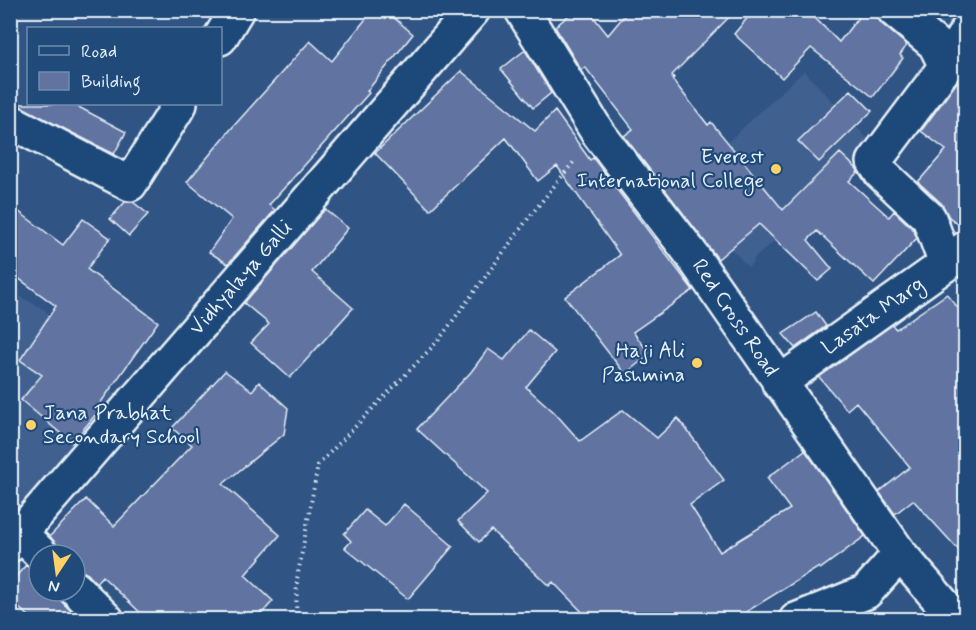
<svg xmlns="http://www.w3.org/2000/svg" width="976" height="630" viewBox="0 0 976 630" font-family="Mynerve,sans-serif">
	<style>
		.built { fill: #41608f; fill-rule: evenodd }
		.building { fill: #6073a1; stroke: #e8f1f8; stroke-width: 1.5 }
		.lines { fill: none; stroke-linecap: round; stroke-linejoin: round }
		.minor-casing { stroke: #e8f1f8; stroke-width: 38 }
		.path { stroke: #e8f1f8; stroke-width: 4; stroke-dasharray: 1.5 4.5; stroke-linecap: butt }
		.minor { stroke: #1f4a7a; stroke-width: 33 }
		.poi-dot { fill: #ffd166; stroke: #1f4a7a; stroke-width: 2 }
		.labels { text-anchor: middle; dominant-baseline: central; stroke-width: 4.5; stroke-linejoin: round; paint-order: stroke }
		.poi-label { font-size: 21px; fill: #e8f1f8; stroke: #1f4a7a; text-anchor: end }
		.street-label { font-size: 21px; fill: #e8f1f8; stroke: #1f4a7a }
	</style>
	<rect width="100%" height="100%" fill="#305484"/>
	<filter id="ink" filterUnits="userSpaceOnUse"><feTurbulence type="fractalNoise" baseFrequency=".0167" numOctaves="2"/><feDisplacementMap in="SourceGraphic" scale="12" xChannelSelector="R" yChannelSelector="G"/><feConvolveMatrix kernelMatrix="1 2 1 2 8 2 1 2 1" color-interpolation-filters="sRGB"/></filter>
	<g filter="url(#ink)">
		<path class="built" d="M 804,71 L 876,148 L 753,260 L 754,262 L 748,267 L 676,190 Z
			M 11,292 L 44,309 L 118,399 L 11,529 ZM 44,324 L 31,367 L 20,359 Z"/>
		<path class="building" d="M 373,10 L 385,10 L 413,34 L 367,91 L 369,93 L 269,205 L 275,210 L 228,264 L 209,252 L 232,219 L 187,182 L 231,129 L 310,41 L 332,61 Z
			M 575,10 L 588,10 L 608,35 L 629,10 L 736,10 L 672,75 L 674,78 L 672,79 L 708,125 L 711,122 L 783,210 L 840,153 L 857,169 L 858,172 L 849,181 L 889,217 L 894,211 L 913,229 L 917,238 L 874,284 L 817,231 L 808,240 L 832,269 L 818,281 L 759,224 L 718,259 L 624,136 L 633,129 L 585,67 L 581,70 L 555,27 Z
			M 754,10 L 807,10 L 839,42 L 864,10 L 876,10 L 877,17 L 882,24 L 907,45 L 900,55 L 903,58 L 873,97 L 811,48 L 782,78 L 734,34 Z
			M 525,50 L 551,93 L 533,108 L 501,69 Z
			M 966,70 L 966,230 L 949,217 L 942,204 L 918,182 L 946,150 L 921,131 Z
			M 461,71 L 535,131 L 555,111 L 590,160 L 593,158 L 693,290 L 633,332 L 650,354 L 625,374 L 565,297 L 620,255 L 557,166 L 538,181 L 506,138 L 430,210 L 375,153 Z
			M 851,90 L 872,111 L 819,162 L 798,141 Z
			M 15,104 L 73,104 L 126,132 L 114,154 Z
			M 125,202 L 133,202 L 148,214 L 129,236 L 110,219 Z
			M 10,205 L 63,245 L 83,219 L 110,238 L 87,269 L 158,322 L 99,405 L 102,407 L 72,443 L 21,400 L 42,375 L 20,360 L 56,306 L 10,272 Z
			M 325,209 L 348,228 L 312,272 L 353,308 L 290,378 L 251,343 L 269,324 L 244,303 Z
			M 947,294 L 966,318 L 966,558 L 913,500 L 895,514 L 879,492 L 910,467 L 856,402 L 847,410 L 819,377 L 892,325 L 896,329 Z
			M 816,312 L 826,326 L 795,348 L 783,334 Z
			M 529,330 L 555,352 L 526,387 L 554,412 L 580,441 L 623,410 L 657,438 L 678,418 L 724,480 L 690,505 L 720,552 L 790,509 L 767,478 L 805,450 L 865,536 L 820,569 L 819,567 L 733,620 L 590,620 L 553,582 L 549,586 L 491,530 L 479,542 L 458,521 L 487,493 L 417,429 L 471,372 L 488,349 L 504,360 Z
			M 225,371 L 252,391 L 259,382 L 288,408 L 284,434 L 223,484 L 280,535 L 245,575 L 273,601 L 256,620 L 148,620 L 102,576 L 96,583 L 88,574 L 80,570 L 75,570 L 75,555 L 60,555 L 60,550 L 50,536 L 86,499 L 114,526 L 192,445 L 172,428 Z
			M 404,504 L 453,546 L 408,599 L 345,548 L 351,541 L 344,534 L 365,510 L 385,526 Z
			M 26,565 L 39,573 L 39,591 L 57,591 L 61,601 L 72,612 L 66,620 L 34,620 L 10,601 L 10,583 Z"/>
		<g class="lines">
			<defs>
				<path id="minor" d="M 522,10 L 598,133 L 689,251 L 900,554 L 957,620
					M 894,10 L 935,44 L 946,66
					M 220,38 L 237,10
					M 10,121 L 130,184 L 180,104
					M 946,264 L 929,218 L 881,173 L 874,162 L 946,66 L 966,32
					M 779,383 L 946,264 L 966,248
					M 20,533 L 42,555
					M 10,545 L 473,10
					M 75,588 L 107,620
					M 796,620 L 866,592 L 900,554"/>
			</defs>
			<use href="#minor" class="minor-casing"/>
			<path class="path" d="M 296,620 L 297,579 L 318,465 L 438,341 L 530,216 L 576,159"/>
			<use href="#minor" class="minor"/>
		</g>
	</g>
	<g class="poi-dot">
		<circle cx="776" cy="169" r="6"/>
		<circle cx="697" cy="363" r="6"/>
		<circle cx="31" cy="425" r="6"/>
	</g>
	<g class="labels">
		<g class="poi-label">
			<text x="764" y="157">Everest<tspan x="764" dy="24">International College</tspan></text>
			<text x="685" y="351">Haji Ali<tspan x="685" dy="24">Pashmina</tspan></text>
			<text x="43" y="413" text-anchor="start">Jana Prabhat<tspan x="43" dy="24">Secondary School</tspan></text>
		</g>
		<g class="street-label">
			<text transform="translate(241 278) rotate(-49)">Vidhyalaya Galli</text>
			<text transform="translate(873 316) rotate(-35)">Lasata Marg</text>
			<text transform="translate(735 318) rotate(56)">Red Cross Road</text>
		</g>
	</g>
	<rect width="976" height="630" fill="none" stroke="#1f4a7a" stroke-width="36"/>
	<rect x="18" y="18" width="940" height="594" fill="none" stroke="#e8f1f8" stroke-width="2" filter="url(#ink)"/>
	<rect x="27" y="27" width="195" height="78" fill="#1f4a7a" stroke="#6f8dac" stroke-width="1.5"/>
	<rect x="39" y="46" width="30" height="9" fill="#1f4a7a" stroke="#6f8dac" stroke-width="1.5"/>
	<text x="81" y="57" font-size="18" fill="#e8f1f8">Road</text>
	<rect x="39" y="72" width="30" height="18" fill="#6073a1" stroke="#6f8dac" stroke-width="1.5"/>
	<text x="81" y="87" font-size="18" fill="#e8f1f8">Building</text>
	<g transform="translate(57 573) rotate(193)"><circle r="28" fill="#1f4a7a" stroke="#6f8dac" stroke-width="1.5"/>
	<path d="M0-4.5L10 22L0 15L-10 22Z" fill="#ffd166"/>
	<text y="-9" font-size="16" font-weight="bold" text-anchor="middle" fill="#e8f1f8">N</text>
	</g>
</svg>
